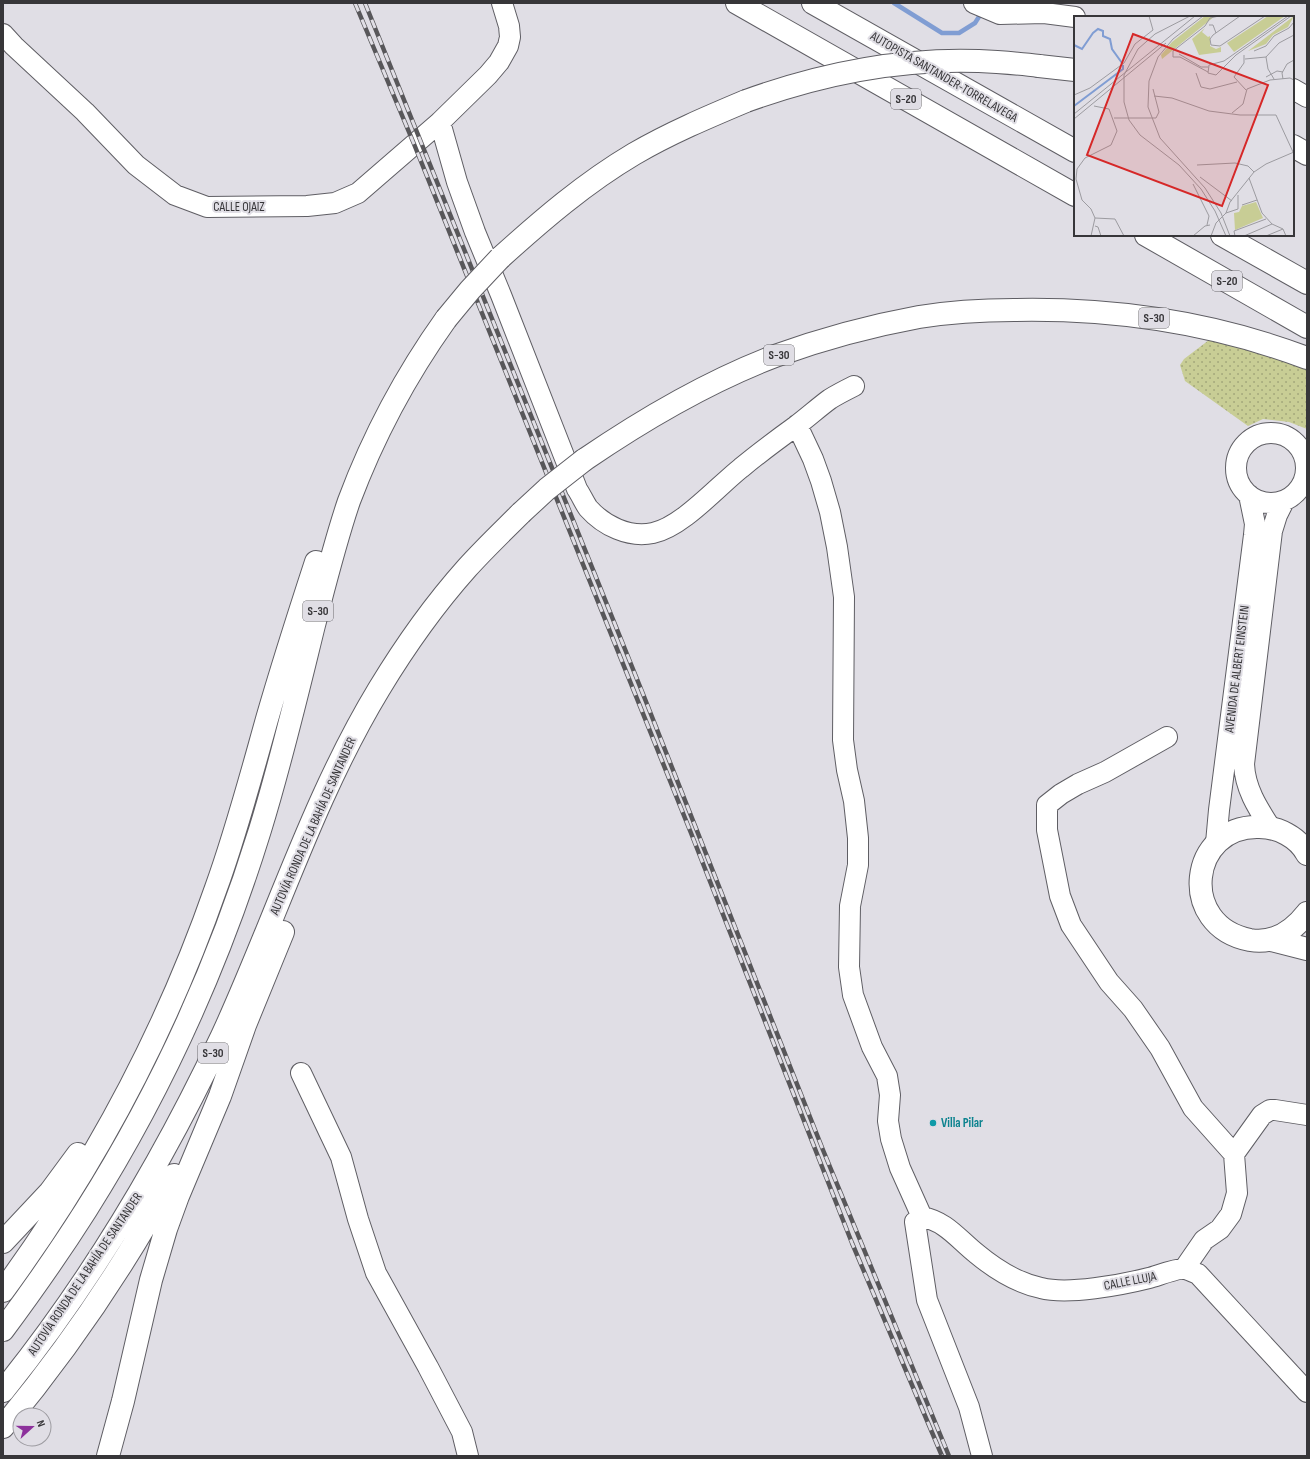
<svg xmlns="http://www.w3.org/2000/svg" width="1310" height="1459" viewBox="0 0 1310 1459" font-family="'Sofia Sans Condensed',sans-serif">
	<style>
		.grass { fill: url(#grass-dots) }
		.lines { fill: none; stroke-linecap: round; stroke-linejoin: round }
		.stream { stroke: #809dd3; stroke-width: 4.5 }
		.minor-casing { stroke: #5f5e64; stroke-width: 22 }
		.major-casing { stroke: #5f5e64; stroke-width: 24 }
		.highway-casing { stroke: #5f5e64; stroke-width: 24 }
		.minor { stroke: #fff; stroke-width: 20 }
		.major { stroke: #fff; stroke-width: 22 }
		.highway { stroke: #fff; stroke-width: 22 }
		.rail-casing { stroke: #58575a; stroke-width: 4.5 }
		.rail { stroke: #e0dee5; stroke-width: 3; stroke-dasharray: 9; stroke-linecap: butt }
		.highway-bridge-casing { stroke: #5f5e64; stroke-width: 24; stroke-linecap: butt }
		.highway-bridge { stroke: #fff; stroke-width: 22 }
		.culture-dot { fill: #0f9aa8; stroke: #e0dee5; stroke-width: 1.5 }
		.labels { text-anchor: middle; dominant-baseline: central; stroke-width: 4; stroke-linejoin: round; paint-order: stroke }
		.shield { fill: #e0dee5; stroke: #6a686d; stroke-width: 1 }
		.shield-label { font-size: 12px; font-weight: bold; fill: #373639 }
		.street-label { font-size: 13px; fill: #373639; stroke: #e0dee5 }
		.culture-label { font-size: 13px; font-weight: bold; fill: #0d838f; stroke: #e0dee5; text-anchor: start }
		.inset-river { fill: none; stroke: #809dd3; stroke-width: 2 }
		.inset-road { fill: none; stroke: #9c9ba0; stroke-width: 1 }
		.view { fill: #d62828; fill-opacity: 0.15; stroke: #d62828; stroke-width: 2 }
		.inset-edge { fill: none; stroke: #373639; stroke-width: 2 }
	</style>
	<defs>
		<pattern id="grass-dots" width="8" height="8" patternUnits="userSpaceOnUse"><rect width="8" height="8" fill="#c8cd95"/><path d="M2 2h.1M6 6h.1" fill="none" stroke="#a3a77b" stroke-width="1.8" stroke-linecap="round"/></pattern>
	</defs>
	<rect width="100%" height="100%" fill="#e0dee5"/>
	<path class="grass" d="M 1209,340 L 1269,356 L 1307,369 L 1307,429 L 1289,422 L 1263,419 L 1248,426 L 1185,381 L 1180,365 L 1184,359 Z"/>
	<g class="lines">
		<path class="stream" d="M 894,3 L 942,33 L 959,33 L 975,23 L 982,12"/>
		<defs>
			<path id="minor" d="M 974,3 L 1000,14 L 1044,13 L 1075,17
				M 3,34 L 14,46 L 85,112 L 136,165 L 175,195 L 207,207 L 307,206 L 335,203 L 358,193 L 440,122 L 488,75 L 499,62 L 508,46 L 510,37 L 509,26 L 502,3
				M 1293,89 L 1307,97
				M 440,122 L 457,182 L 475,232 L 501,295 L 577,489 C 581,495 584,502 588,508 C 604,526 629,538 653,533 C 682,527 717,487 741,468 C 759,453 778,439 796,426 C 808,417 819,407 830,399 C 838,394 846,390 854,386
				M 797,425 L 813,459 L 821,481 L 830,512 L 837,547 L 844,597 L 843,740 L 847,770 L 854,801 L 858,838 L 858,865 L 850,906 L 849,967 L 853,995 L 872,1047 L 887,1076 L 890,1095 L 888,1121 L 891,1139 L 900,1168 L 922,1217
				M1236 468a35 35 0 1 1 70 0a35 35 0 1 1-70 0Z
				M 1167,737 L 1105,772 L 1078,784 L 1061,794 L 1047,805 L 1047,830 L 1060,896 L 1071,925 L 1109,982 L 1133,1009 L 1160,1048 L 1193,1108 L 1234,1154
				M 1270,827 C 1257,807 1245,788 1244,764 L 1272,531 L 1277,515 L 1284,501
				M 1216,843 L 1219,810 L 1254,535 L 1255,524 L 1249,495
				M 301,1073 L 341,1157 L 358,1219 L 376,1273 L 428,1367 L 462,1432 L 468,1456
				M 1184,1269 L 1204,1240 L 1220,1229 L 1231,1214 L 1237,1193 L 1234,1154 L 1262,1115 L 1270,1110 L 1275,1110 L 1307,1115
				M 982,1456 L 969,1407 L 927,1300 L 915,1222 L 922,1217 C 946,1221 959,1240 977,1254 C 995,1269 1018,1283 1041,1288 C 1068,1295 1121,1285 1149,1278 C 1157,1276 1177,1268 1184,1269 C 1188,1269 1194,1273 1198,1274 L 1307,1392"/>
			<path id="major" d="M 1307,854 C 1298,837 1278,827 1259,827 C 1189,825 1177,926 1250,940 C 1274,944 1293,931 1307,913
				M 1271,940 L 1307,949"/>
			<path id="highway" d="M 737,3 L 1075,195
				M 813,3 L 1075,151
				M 1039,66 L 1075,70
				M 1293,146 L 1307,154
				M 1146,235 L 1307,327
				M 1222,235 L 1307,283
				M 500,258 C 542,220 585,183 634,154 C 670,133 708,117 746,101
				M 584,460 C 644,419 707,382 775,356 C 822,339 870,326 919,317 C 950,312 983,310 1014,310 C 1114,308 1214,323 1307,358
				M 3,1242 L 50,1192 L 78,1154
				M 3,1291 C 93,1168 166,1032 216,888 C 236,833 251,776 267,719 C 282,667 299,614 316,562
				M 3,1330 C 32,1291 60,1251 86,1210 C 160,1093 219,963 260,830 C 281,762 297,694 314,625 C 325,583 335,542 349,501 C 373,437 406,375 446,319
				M 3,1391 C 91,1282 162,1163 222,1036 C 275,921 313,798 379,689 C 405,646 434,605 467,568 C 484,549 503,531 521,513
				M 3,1427 C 68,1349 125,1265 174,1175
				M 108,1456 L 123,1401 L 151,1280 L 166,1229 L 178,1196 L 220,1096 L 245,1025 L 283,932"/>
		</defs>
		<use href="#minor" class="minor-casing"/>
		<use href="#major" class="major-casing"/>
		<use href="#highway" class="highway-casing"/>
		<use href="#minor" class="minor"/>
		<use href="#major" class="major"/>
		<use href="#highway" class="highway"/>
		<defs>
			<path id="rail" d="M 355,3 L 414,144 L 691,833 L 852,1243 L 942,1456
				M 365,3 L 643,694 L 823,1150 L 949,1456"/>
		</defs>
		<use href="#rail" class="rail-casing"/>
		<use href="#rail" class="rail"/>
		<defs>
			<path id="highway-bridge" d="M 746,101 C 826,72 912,56 997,62 C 1011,63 1025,64 1039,66
				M 446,319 L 470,290 L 500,258
				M 521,513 L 547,489 L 584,460"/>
		</defs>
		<use href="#highway-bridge" class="highway-bridge-casing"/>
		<use href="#highway-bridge" class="highway-bridge"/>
	</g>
	<circle class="culture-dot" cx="933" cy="1123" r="4"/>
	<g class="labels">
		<g class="shield">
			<rect x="891" y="89" width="30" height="20" rx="3"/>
			<rect x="1212" y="271" width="30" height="20" rx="3"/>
			<rect x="1139" y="308" width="30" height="20" rx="3"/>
			<rect x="764" y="345" width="30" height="20" rx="3"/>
			<rect x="303" y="601" width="30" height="20" rx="3"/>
			<rect x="198" y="1043" width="30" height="20" rx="3"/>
		</g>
		<g class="shield-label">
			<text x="906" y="99">S-20</text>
			<text x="1227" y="281">S-20</text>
			<text x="1154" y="318">S-30</text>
			<text x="779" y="355">S-30</text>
			<text x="318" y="611">S-30</text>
			<text x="213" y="1053">S-30</text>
		</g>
		<g class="street-label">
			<text transform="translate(944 77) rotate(30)">AUTOPISTA SANTANDER-TORRELAVEGA</text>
			<text x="239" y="207">CALLE OJAIZ</text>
			<text transform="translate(1237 669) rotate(-83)">AVENIDA DE ALBERT EINSTEIN</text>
			<text transform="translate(313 826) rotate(-66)">AUTOVÍA RONDA DE LA BAHÍA DE SANTANDER</text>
			<text transform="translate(85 1274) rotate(-56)">AUTOVÍA RONDA DE LA BAHÍA DE SANTANDER</text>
			<text transform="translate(1130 1281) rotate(-11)">CALLE LLUJA</text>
		</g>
		<g class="culture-label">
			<text x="941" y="1123">Villa Pilar</text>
		</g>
	</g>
	<g transform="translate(1074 16)">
		<rect width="220" height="220" fill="#e0dee5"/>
		<path d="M 131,0 L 141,0 L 88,43 L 87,39 L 98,26 ZM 194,0 L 211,0 L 160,36 L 153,27 ZM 220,0 L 214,11 L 199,19 L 192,28 L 174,35 ZM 131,12 L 128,16 L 134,21 L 136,20 L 136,30 L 142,33 L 147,31 L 147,36 L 125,39 L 118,23 ZM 182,186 L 189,202 L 161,214 L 160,197 L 165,196 L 168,190 Z" fill="#c8cd95"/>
		<path class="inset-river" d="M 0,29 L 8,33 L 19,17 L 24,13 L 29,15 L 29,20 L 36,23 L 38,33 L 48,47M 0,90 L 49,53 L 49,49"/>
		<path class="inset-road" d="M 116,0 L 81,18 L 64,33 L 50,59 L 50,86 L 55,104 L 66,119 L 105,149 L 127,173 L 141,195 L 152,220M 129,0 L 99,23 L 84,41 L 75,65 L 74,91 L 86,122 L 131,172 L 147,197 L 156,220M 166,0 L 139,19 L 136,23 L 137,29 L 146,30 L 191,0M 214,0 L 150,45 L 135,49 L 134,57 L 142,59 L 162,39 L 217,0M 135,9 L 139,9 L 142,17M 99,35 L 131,10 L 136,2 L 145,0M 99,35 L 99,41 L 106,41 L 134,56M 180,35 L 192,30 L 200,20 L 215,12 L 220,6M 105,38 L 127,51 L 134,51M 170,39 L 170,47 L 160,61 L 172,74M 192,41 L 194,53 L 200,63M 171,43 L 192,41 L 205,27 L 220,19M 122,57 L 127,71 L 136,73 L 163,66M 192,61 L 203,55 L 209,56M 209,63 L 208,57 L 213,48 L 220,44M 0,79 L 16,72 L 50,47 L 61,28 L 79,14 L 75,0M 80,80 L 98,82 L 135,95 L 166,99 L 202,99 L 219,136M 158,97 L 169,88 L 173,73 L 196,64 L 216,62 L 220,64M 0,98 L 121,0M 40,102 L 82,102 L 85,96 L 79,73M 0,103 L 92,27M 123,149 L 161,147 L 174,150 L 180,156M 126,161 L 158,185M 175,162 L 188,197 L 198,208 L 209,213 L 212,220M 119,168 L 135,200 L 133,209M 168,189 L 183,184M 152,197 L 156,186 L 180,156 L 192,148 L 220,136M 21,202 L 41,203 L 50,220M 21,210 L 24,211 L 27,220M 17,220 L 21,202 L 17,193 L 8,184 L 2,163 L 3,153 L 11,142 L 37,129 L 43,115 L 35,93 L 20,90M 119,220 L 131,210 L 136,209M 137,220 L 142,207 L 152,197 L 164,193 L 164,179M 161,220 L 160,215 L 192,203M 170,220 L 198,208M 192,220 L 209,213"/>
		<path class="view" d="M 59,18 L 194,69 L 148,190 L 13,139 Z"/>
		<rect width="220" height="220" class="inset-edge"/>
	</g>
	<rect width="1310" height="1459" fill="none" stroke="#373639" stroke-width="8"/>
	<g transform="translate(32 1427) rotate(69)"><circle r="19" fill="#e0dee5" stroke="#9c9ba0"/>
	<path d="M0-3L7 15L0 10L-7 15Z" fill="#8d319c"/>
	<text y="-6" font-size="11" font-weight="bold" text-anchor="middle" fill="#373639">N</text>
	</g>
</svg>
